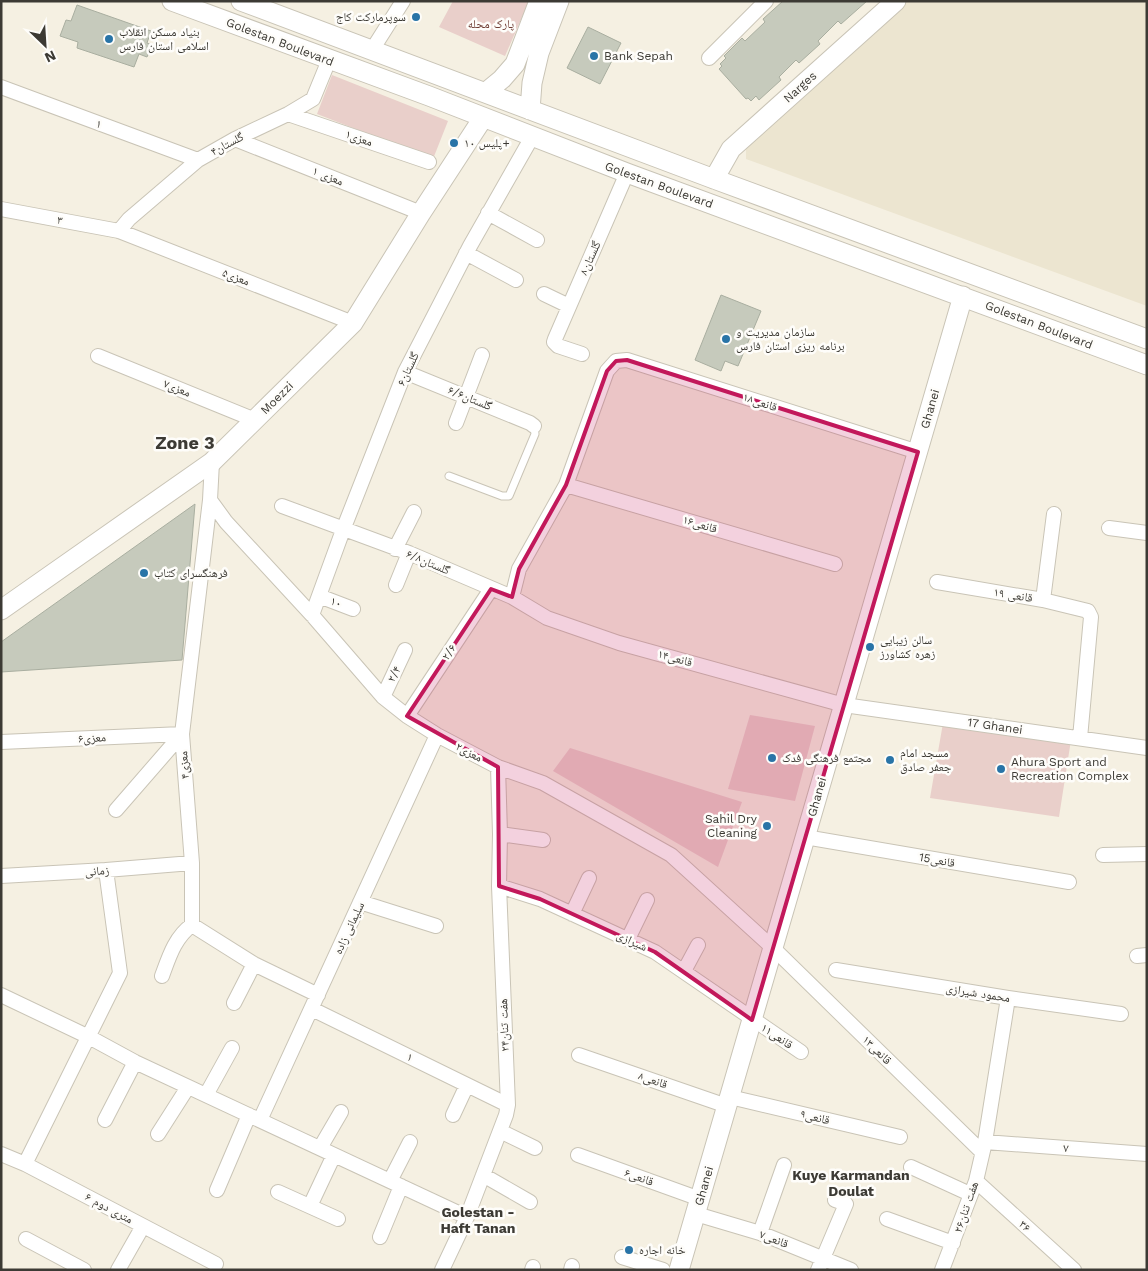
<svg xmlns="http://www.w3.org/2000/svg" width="1148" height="1271" viewBox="0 0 1148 1271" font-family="'Work Sans','Noto Naskh Arabic',sans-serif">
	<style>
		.built { fill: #ece5d0 }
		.green { fill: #e9cfca }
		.building { fill: #c6cabc; stroke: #a9aea0 }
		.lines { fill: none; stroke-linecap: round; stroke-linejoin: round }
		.lane-casing { stroke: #c9c4b6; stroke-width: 9 }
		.street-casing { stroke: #c9c4b6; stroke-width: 16 }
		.secondary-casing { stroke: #c9c4b6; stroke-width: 21 }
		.lane { stroke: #fff; stroke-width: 7 }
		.street { stroke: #fff; stroke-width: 14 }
		.secondary { stroke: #fff; stroke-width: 19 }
		.marked { fill: #c2185b; fill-opacity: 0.2; stroke: #c2185b; stroke-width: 4; stroke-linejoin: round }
		.poi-dot { fill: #2974a7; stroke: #fefdfa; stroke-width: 2 }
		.labels { text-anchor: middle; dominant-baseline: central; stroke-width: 5; stroke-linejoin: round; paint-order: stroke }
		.poi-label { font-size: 12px; fill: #3c3a34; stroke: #fefdfa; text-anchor: start }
		.park-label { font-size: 12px; fill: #6f3d34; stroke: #fefdfa }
		.street-label { font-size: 12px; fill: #3c3a34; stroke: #fefdfa }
		.neighbourhood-label { font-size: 14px; font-weight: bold; fill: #3c3a34; stroke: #fefdfa }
		.district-label { font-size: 18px; font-weight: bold; fill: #3c3a34; stroke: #fefdfa }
	</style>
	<rect width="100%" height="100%" fill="#f5f0e2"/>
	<path class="built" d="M 906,1 L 1147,1 L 1147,306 L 746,159 L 746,149 L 756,137 Z"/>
	<path class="green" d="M 453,1 L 529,1 L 505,56 L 439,27 Z
		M 332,75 L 448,121 L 433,159 L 317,114 Z
		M 750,715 L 815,726 L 795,801 L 728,789 Z
		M 943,723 L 1071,740 L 1059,817 L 930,798 Z
		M 570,748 L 742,802 L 718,867 L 553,771 Z"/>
	<path class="building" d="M 783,1 L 867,1 L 841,24 L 838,21 L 818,41 L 820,44 L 799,63 L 796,60 L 779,77 L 781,80 L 759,100 L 756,96 L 751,101 L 748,98 L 746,99 L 719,69 L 722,66 L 720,64 L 726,58 L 724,56 L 742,38 L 745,41 L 765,22 L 763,19 Z
		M 77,5 L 151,31 L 147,43 L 152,45 L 147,57 L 139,54 L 134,67 L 77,48 L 78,42 L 60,36 L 66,20 L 71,21 Z
		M 588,27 L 621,43 L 600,84 L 567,68 Z
		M 721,295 L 761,311 L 738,366 L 725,361 L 721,371 L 695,360 Z
		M 195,504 L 182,660 L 1,672 L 1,642 Z"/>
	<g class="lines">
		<defs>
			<path id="lane" d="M 449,476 L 502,496 L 509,496 L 535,434 L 534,426"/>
			<path id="street" d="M 372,50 L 403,1
				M 709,58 L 766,1
				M 1,87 L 198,160
				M 288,114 L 429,162
				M 235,139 L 421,213
				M 1,209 L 119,231 L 353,323
				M 488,213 L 537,240
				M 119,231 L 129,219 L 198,160 L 235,139 L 288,114 L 313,99 L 329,60
				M 466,253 L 516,280
				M 544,294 L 569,306
				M 582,354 L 558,346 L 554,342 L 555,339 L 627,173
				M 98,356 L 255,420
				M 405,372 L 530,423 L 534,426
				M 456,423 L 482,355
				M 212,462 L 210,500 L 182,734 L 192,863 L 192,925 L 254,964 L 318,995
				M 566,485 L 835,564
				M 210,500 L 226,522 L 312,615 L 383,697 L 407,716 L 437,735 L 498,767 L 543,783 L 671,855 L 773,948 L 982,1152
				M 282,506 L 409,553 L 512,597 L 547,618 L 619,643 L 844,705 L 1147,748
				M 1109,528 L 1147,533
				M 395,549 L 414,512
				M 937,582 L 1043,600 L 1088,611 L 1091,617 L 1080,738
				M 396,585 L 409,553
				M 319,596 L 353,609
				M 512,597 L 519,569 L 566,485 L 607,371 L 616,361 L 627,360 L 918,452
				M 1043,600 L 1054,514
				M 312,615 L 343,530 L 405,372 L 470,246 L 532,137
				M 383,697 L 405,650
				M 407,716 L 491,589
				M 1,742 L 182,734
				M 116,810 L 182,734
				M 500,834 L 543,840
				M 805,837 L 1069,882
				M 1103,855 L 1147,854
				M 1,876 L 106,870 L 192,863
				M 499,886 L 540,899 L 655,952 L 801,1052
				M 360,902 L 436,926
				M 572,914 L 589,878
				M 628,939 L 647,900
				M 1137,956 L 1147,955
				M 836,970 L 1008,998 L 1121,1014
				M 684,971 L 698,945
				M 162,976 C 169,957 175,937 192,925
				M 1,995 L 89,1037 L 135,1062 L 467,1217
				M 234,1003 L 254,964
				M 312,1009 L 508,1105
				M 579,1055 L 727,1106
				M 206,1095 L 232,1048
				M 730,1097 L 900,1137
				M 453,1115 L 467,1085
				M 105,1120 L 135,1062
				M 260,1120 L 437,735
				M 500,1131 L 535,1148
				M 158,1134 L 188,1087
				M 985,1142 L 1147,1154
				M 320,1148 L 341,1112
				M 1,1154 L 25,1164 L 216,1264
				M 578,1155 L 700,1199
				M 25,1164 L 120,973 L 106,870
				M 911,1167 L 970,1194
				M 483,1175 L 530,1202
				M 390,1181 L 410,1142
				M 976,1181 L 1074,1270
				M 217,1190 L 249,1115
				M 278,1192 L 338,1219
				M 310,1206 L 334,1155
				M 696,1214 L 760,1233 L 851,1270
				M 887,1219 L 953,1243
				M 760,1233 L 784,1165
				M 380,1237 L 401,1186
				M 26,1239 L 84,1270
				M 622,1257 L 663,1270
				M 118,1270 L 143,1226
				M 442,1270 L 467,1217 L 506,1115 L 508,1105 L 499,886 L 500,834 L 498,767
				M 532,1270 L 533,1267
				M 571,1270 L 572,1266
				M 818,1270 L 846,1204 L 835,1200
				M 942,1270 L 976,1181 L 985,1142 L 1008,998"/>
			<path id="secondary" d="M 172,1 L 429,96 L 627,173 L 1147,365
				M 241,1 L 714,179 L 1147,339
				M 485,93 L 502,79 L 515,64 L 539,1
				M 530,110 L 532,83 L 539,53 L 559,1
				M 714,179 L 731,149 L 896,1
				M 1,610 L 212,462 L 353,323 L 421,213 L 483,118
				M 679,1270 L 963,296"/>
		</defs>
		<use href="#lane" class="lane-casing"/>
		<use href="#street" class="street-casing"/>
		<use href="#secondary" class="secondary-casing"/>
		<use href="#lane" class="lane"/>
		<use href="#street" class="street"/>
		<use href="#secondary" class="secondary"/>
	</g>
	<path class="marked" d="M 627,360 L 918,452 L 752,1020 L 655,952 L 540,899 L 499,886 L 498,767 L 407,716 L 491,589 L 512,597 L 519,569 L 566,485 L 607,371 L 616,361 Z"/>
	<g class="poi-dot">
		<circle cx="416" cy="17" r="5"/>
		<circle cx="109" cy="39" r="5"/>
		<circle cx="594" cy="56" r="5"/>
		<circle cx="454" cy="143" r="5"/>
		<circle cx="726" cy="339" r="5"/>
		<circle cx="144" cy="573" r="5"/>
		<circle cx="870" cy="647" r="5"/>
		<circle cx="772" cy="758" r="5"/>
		<circle cx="890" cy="760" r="5"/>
		<circle cx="1001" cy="769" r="5"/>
		<circle cx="767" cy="826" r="5"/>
		<circle cx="629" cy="1250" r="5"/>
	</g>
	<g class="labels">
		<g class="poi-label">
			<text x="406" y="17" text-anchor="end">سوپرمارکت کاج</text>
			<text x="119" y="32">بنیاد مسکن انقلاب<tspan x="119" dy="14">اسلامی استان فارس</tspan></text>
			<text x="604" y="56">Bank Sepah</text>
			<text x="464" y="143">پلیس ۱۰+</text>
			<text x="736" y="332">سازمان مدیریت و<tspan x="736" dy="14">برنامه ریزی استان فارس</tspan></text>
			<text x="154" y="573">فرهنگسرای کتاب</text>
			<text x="880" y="640">سالن زیبایی<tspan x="880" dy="14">زهره کشاورز</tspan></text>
			<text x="900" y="753">مسجد امام<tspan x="900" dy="14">جعفر صادق</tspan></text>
			<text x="782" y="758">مجتمع فرهنگی فدک</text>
			<text x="1011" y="762">Ahura Sport and<tspan x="1011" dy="14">Recreation Complex</tspan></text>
			<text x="757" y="819" text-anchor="end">Sahil Dry<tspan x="757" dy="14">Cleaning</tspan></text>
			<text x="639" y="1250">خانه اجاره</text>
		</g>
		<g class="park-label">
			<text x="491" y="24">پارک محله</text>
		</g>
		<g class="street-label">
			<text transform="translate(280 42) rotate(21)">Golestan Boulevard</text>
			<text transform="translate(800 87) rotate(-42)">Narges</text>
			<text transform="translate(99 124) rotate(20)">۱</text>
			<text transform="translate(359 138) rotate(19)">۱معزی</text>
			<text transform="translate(227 144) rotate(-28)">گلستان۴</text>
			<text transform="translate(328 176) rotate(22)">معزی ۱</text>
			<text transform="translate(659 185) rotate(20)">Golestan Boulevard</text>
			<text transform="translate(60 220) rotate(11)">۳</text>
			<text transform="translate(590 258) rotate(-66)">گلستان۸</text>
			<text transform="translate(236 277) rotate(21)">۵معزی</text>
			<text transform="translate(1039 325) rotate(21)">Golestan Boulevard</text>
			<text transform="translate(408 369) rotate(-65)">گلستان۶</text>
			<text transform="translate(177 388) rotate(22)">۷معزی</text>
			<text transform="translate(277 398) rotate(-45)">Moezzi</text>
			<text transform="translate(470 398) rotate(22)">۶/۶گلستان</text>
			<text transform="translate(760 402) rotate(18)">۱۸قانعی</text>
			<text transform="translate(930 409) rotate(-74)">Ghanei</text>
			<text transform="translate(700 524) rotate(17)">۱۶قانعی</text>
			<text transform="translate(428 562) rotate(23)">۶/۸گلستان</text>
			<text transform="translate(1013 595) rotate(9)">قانعی ۱۹</text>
			<text transform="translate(336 602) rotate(20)">۱۰</text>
			<text transform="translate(449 652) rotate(-56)">۲/۶</text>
			<text transform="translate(675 658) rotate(15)">۱۴قانعی</text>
			<text transform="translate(394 674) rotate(-64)">۲/۴</text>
			<text transform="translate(995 726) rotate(8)">17 Ghanei</text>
			<text transform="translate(92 738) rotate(-3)">۶معزی</text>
			<text transform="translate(469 752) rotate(28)">۲معزی</text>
			<text transform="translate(184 765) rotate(-94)">۴معزی</text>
			<text transform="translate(817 797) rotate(-74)">Ghanei</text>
			<text transform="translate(937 860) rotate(10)">15قانعی</text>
			<text transform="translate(97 871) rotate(-4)">زمانی</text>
			<text transform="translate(349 928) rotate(-65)">سلیمانی زاده</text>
			<text transform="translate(632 941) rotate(25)">شیرازی</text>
			<text transform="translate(978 993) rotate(9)">محمود شیرازی</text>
			<text transform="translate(504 1025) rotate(-92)">هفت تنان۲۴</text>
			<text transform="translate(777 1036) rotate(34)">۱۱قانعی</text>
			<text transform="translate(877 1050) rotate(44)">۱۳قانعی</text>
			<text transform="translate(410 1057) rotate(26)">۱</text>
			<text transform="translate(653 1080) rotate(19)">۸قانعی</text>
			<text transform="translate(815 1117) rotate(13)">۹قانعی</text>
			<text transform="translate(1066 1148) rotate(4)">۷</text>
			<text transform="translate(639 1177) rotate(20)">۶قانعی</text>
			<text transform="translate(704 1186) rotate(-74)">Ghanei</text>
			<text transform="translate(966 1207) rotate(-71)">هفت تنان۲۶</text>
			<text transform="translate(109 1208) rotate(28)">۶ متری دوم</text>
			<text transform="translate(1025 1226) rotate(42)">۳۶</text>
			<text transform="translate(774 1239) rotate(21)">۷قانعی</text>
		</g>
		<g class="neighbourhood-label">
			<text x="851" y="1175">Kuye Karmandan<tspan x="851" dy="16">Doulat</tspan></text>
			<text x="478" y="1212">Golestan -<tspan x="478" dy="16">Haft Tanan</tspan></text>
		</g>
		<g class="district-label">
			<text x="185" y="442">Zone 3</text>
		</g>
	</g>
	<rect width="1148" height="1271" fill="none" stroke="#3c3a34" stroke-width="5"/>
	<g transform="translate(45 45) rotate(155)" stroke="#fefdfa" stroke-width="4" paint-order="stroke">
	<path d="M0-4L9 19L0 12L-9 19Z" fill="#3c3a34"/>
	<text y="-8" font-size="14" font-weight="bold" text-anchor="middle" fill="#3c3a34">N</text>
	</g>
</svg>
